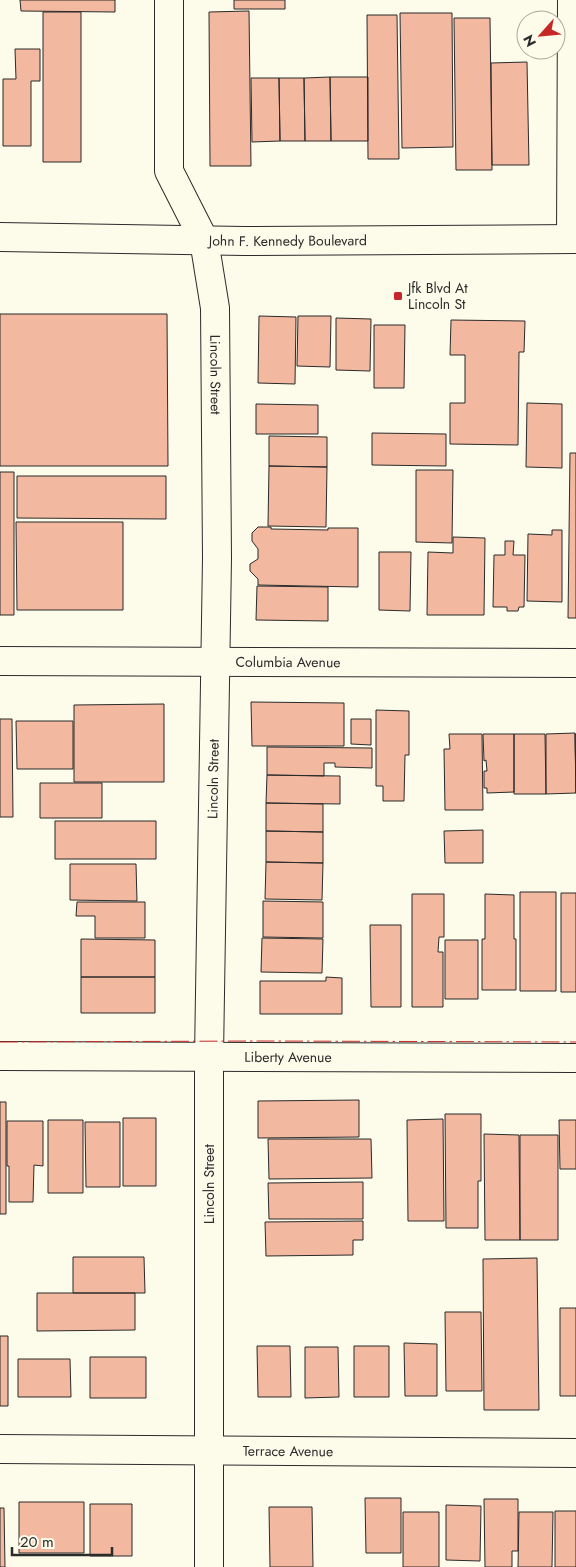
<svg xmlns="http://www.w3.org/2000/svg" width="576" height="1567" viewBox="0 0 576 1567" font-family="Jost,sans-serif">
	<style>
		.building { fill: #f2b8a0; stroke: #2b2b2b }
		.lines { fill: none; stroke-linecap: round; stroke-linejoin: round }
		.minor-casing { stroke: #2b2b2b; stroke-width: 30 }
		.major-casing { stroke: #2b2b2b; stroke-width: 30 }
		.minor { stroke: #fdfbea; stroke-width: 28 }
		.major { stroke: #fdfbea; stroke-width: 28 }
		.power { stroke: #c62828; stroke-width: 1; stroke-dasharray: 18 4 2.5 4; stroke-linecap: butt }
		.poi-dot { fill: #c62828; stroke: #fdfbea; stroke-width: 2 }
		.labels { text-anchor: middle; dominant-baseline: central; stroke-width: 4; stroke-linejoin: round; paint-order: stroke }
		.street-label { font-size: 14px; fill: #2b2b2b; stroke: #fdfbea }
		.poi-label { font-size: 14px; fill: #2b2b2b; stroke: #fdfbea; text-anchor: start }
	</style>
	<rect width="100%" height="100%" fill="#fdfbea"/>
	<path class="building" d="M 20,0 L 115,0 L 115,12 L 21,11 Z
		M 234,0 L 285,0 L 285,9 L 234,9 Z
		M 249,11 L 251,166 L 210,166 L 209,12 Z
		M 43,12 L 81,12 L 81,162 L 43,162 Z
		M 400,13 L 452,13 L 453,147 L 402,148 Z
		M 367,15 L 397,15 L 399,159 L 368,159 Z
		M 454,18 L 490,18 L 492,170 L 456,170 Z
		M 15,49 L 40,49 L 40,81 L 31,81 L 31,146 L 3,146 L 3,79 L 16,79 Z
		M 527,62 L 529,165 L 492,165 L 491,63 Z
		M 330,77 L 368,77 L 368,141 L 331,141 Z
		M 330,77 L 331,141 L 305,141 L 304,78 Z
		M 251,78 L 279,78 L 280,141 L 252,142 Z
		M 279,78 L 304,78 L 305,141 L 280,141 Z
		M 0,314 L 167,314 L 168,466 L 0,466 Z
		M 259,316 L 296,317 L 295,384 L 258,383 Z
		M 298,316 L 331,316 L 330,367 L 297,366 Z
		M 336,318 L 371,319 L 370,371 L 336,370 Z
		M 451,320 L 525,321 L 524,352 L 519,352 L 518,445 L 450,444 L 450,403 L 465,403 L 465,355 L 450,355 Z
		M 374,325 L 405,325 L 404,388 L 374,388 Z
		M 527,403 L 562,404 L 562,468 L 526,467 Z
		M 256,404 L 318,405 L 318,434 L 256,434 Z
		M 372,433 L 446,434 L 446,466 L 372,465 Z
		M 269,436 L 327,437 L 327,467 L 269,466 Z
		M 570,453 L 576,453 L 576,618 L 568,618 Z
		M 269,466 L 327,467 L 326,527 L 268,526 Z
		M 416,470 L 453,470 L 452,543 L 416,542 Z
		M 0,472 L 14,472 L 14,615 L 0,615 Z
		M 17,476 L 166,476 L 166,519 L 17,518 Z
		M 16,522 L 123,522 L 123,610 L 17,610 Z
		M 258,527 L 271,527 L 271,529 L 328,530 L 328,528 L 358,528 L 358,587 L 258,585 L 258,579 L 250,571 L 250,564 L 258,559 L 258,549 L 252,541 L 252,533 Z
		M 552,530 L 562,530 L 562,602 L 527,601 L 528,534 L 552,535 Z
		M 453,537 L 485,538 L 484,615 L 427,615 L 428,552 L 453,553 Z
		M 505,541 L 514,541 L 513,555 L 525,555 L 524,607 L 519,607 L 518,611 L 507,611 L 507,607 L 493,607 L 494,555 L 505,555 Z
		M 379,552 L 411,552 L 410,611 L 379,610 Z
		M 257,586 L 328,587 L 328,621 L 256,620 Z
		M 251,702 L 344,703 L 344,746 L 252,746 Z
		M 164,704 L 164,782 L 74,782 L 74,705 Z
		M 376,710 L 409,711 L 409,755 L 405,755 L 404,801 L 383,801 L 383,786 L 376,786 Z
		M 0,719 L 12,719 L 13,817 L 0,817 Z
		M 351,719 L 371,719 L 371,745 L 351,744 Z
		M 16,721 L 73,721 L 73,769 L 17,769 Z
		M 575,733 L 576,793 L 546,794 L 546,734 Z
		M 449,734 L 482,734 L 483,810 L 445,810 L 444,749 L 450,749 Z
		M 483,734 L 514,734 L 514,792 L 487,793 L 487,788 L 484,788 L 484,771 L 487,771 L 486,760 L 484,761 Z
		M 514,734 L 545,734 L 546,794 L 514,794 Z
		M 575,734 L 576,734 L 576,793 Z
		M 267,747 L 372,748 L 372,768 L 335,767 L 335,763 L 324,763 L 324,776 L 267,775 Z
		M 267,775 L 340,776 L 340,804 L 266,803 Z
		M 40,783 L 102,783 L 102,818 L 40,818 Z
		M 266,803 L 323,804 L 323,832 L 266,831 Z
		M 55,821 L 156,821 L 156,859 L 55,859 Z
		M 483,830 L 483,863 L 445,863 L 444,831 Z
		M 266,831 L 323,832 L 323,863 L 266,862 Z
		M 266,862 L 323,863 L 322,900 L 265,899 Z
		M 70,864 L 136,864 L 137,901 L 70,900 Z
		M 520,892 L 556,892 L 556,991 L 520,991 Z
		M 561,893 L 576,893 L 576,992 L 561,992 Z
		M 412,894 L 444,894 L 444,937 L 439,937 L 438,952 L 443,952 L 443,1007 L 412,1007 Z
		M 485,894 L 514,895 L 514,939 L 516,939 L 516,990 L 482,990 L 482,939 L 485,939 Z
		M 263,901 L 323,902 L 323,938 L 263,937 Z
		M 77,902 L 145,902 L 145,938 L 95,938 L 95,916 L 76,916 Z
		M 370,925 L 401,925 L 401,1007 L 371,1007 Z
		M 262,938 L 323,939 L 322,973 L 261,972 Z
		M 81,939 L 155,940 L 155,977 L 81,977 Z
		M 445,940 L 478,940 L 478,999 L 445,999 Z
		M 81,977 L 155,977 L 155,1013 L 81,1013 Z
		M 326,977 L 342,978 L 342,1014 L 260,1014 L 260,981 L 326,981 Z
		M 359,1100 L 359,1137 L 258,1138 L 258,1101 Z
		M 0,1102 L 6,1102 L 6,1214 L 0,1214 Z
		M 445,1114 L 481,1114 L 481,1181 L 478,1181 L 478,1228 L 446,1228 Z
		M 123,1118 L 156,1118 L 156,1186 L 123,1186 Z
		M 443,1119 L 444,1221 L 408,1221 L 407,1120 Z
		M 48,1120 L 83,1120 L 83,1193 L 48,1193 Z
		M 559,1120 L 576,1120 L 576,1169 L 560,1169 Z
		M 7,1121 L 43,1121 L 43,1166 L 34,1165 L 33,1202 L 9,1202 L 9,1166 L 7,1166 Z
		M 85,1122 L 120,1122 L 120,1187 L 86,1187 Z
		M 484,1134 L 519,1135 L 520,1240 L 485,1240 Z
		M 520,1135 L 558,1135 L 558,1240 L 520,1240 Z
		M 268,1139 L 371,1139 L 372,1178 L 269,1179 Z
		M 363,1182 L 363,1219 L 269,1219 L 268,1183 Z
		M 363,1221 L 363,1240 L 353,1240 L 353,1255 L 266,1256 L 265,1222 Z
		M 73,1257 L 144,1257 L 145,1293 L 73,1293 Z
		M 537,1258 L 539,1410 L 484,1410 L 483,1259 Z
		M 37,1293 L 135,1293 L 135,1330 L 37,1331 Z
		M 560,1308 L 576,1308 L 576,1396 L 560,1396 Z
		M 445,1312 L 481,1312 L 482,1391 L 446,1391 Z
		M 0,1336 L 8,1336 L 8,1406 L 0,1406 Z
		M 404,1343 L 437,1344 L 437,1396 L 405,1396 Z
		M 257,1346 L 290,1346 L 291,1397 L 258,1397 Z
		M 354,1346 L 389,1346 L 389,1397 L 354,1397 Z
		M 305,1347 L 338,1347 L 339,1397 L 305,1398 Z
		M 90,1357 L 146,1357 L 146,1398 L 90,1398 Z
		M 18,1359 L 70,1359 L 71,1397 L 18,1397 Z
		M 365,1498 L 401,1498 L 401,1553 L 366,1553 Z
		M 484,1499 L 518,1499 L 518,1551 L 512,1551 L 512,1567 L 485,1567 Z
		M 19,1502 L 84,1502 L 84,1553 L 19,1553 Z
		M 90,1504 L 132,1504 L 132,1556 L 90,1556 Z
		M 446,1505 L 481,1506 L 480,1561 L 446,1560 Z
		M 269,1507 L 312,1507 L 313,1567 L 270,1567 Z
		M 0,1508 L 4,1508 L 5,1567 L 0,1567 Z
		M 555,1511 L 576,1511 L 576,1567 L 555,1567 Z
		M 403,1512 L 439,1512 L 439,1567 L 403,1567 Z
		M 519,1512 L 553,1512 L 552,1567 L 518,1567 Z"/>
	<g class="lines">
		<defs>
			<g id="minor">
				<path id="s1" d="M 169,0 L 169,171 L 204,240 L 215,308 L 217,558 L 209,1056 L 209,1567"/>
				<path d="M 571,239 L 572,0"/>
				<path id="s2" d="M 0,661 L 576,663"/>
				<path id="s3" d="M 0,1056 L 576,1058"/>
				<path id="s4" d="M 0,1449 L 576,1453"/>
			</g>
			<g id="major">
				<path id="s5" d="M 0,237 L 244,241 L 576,239"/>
			</g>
		</defs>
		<use href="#minor" class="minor-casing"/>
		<use href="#major" class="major-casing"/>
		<use href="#minor" class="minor"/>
		<use href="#major" class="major"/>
		<path class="power" d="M 0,1042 L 259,1041 L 576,1042"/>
	</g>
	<rect class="poi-dot" x="393" y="291" width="10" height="10" rx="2.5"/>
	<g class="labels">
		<g class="street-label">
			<text stroke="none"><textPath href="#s5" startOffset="288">John F. Kennedy Boulevard</textPath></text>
			<text stroke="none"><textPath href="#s1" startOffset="384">Lincoln Street</textPath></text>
			<text stroke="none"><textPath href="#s2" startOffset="288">Columbia Avenue</textPath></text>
			<text transform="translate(213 779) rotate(-89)">Lincoln Street</text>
			<text stroke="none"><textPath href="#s3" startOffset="288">Liberty Avenue</textPath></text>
			<text transform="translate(209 1184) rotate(-90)">Lincoln Street</text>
			<text stroke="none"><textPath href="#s4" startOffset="288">Terrace Avenue</textPath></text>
		</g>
		<g class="poi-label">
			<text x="408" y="288">Jfk Blvd At<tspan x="408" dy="16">Lincoln St</tspan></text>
		</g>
	</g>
	<g transform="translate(541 35) rotate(243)"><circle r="24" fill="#fdfbea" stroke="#a9a89e"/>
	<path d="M0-4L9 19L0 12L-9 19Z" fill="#c62828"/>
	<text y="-8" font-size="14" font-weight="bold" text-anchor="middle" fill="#2b2b2b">N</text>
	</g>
	<path d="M12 1547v8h100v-8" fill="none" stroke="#2b2b2b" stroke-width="2.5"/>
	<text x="20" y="1547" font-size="15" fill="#2b2b2b" stroke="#fdfbea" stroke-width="4" paint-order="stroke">20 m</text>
</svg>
